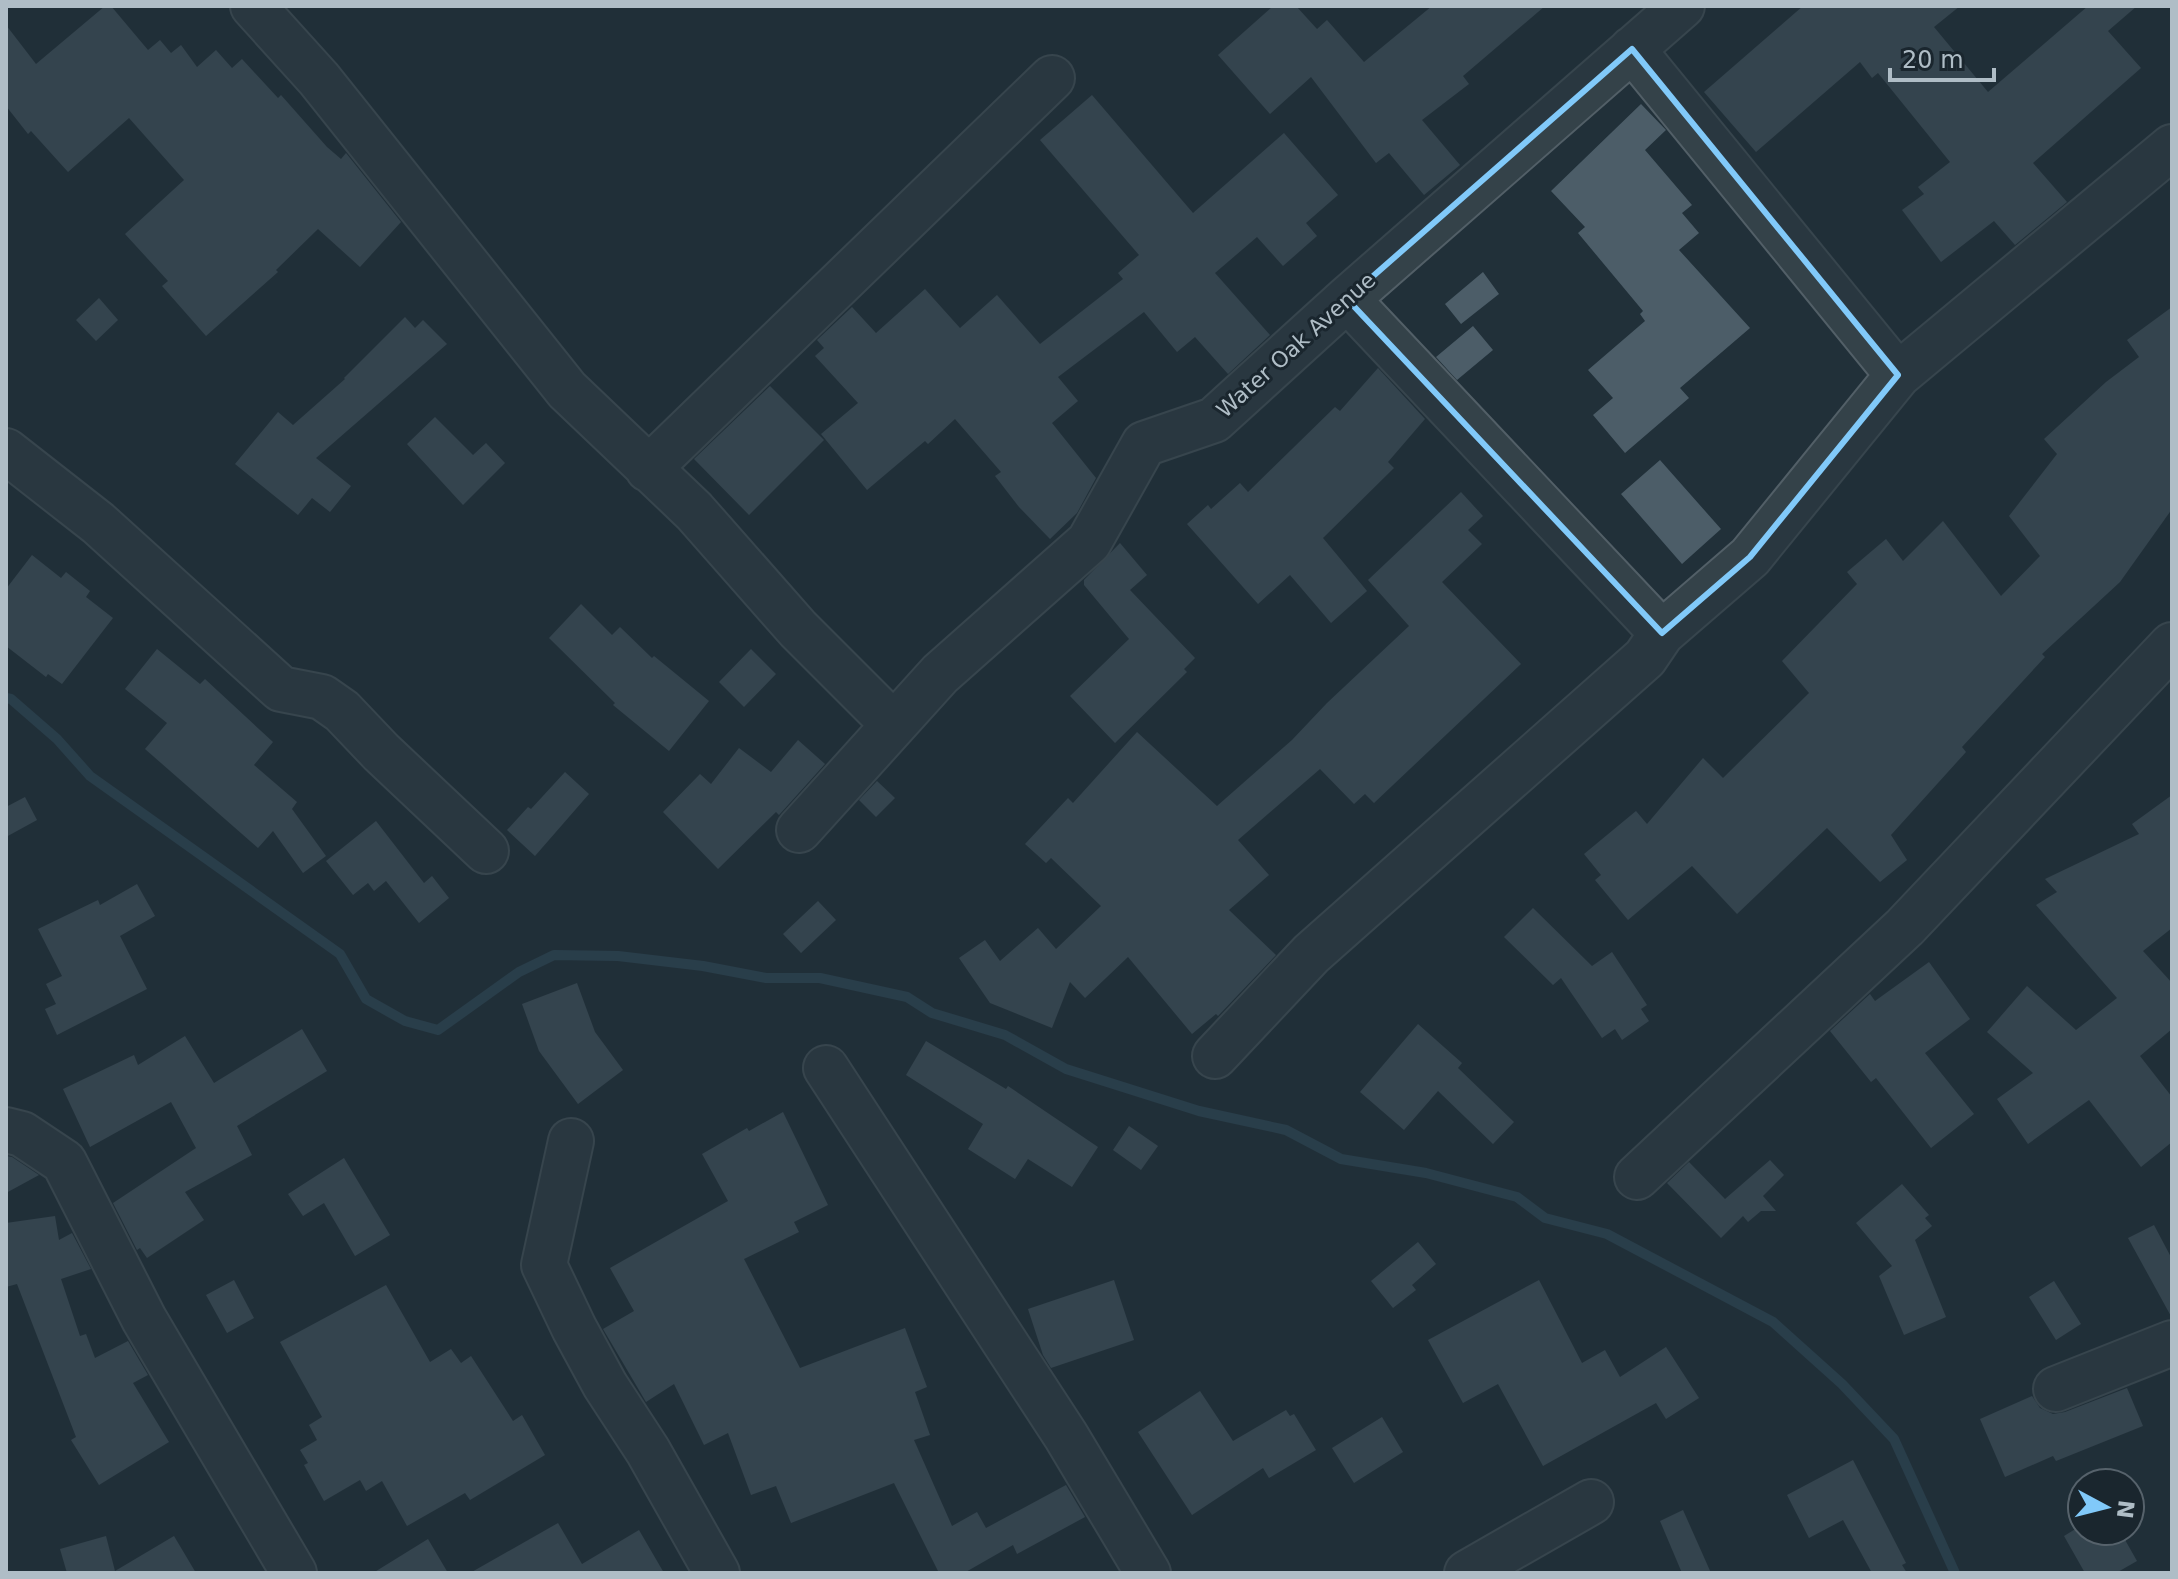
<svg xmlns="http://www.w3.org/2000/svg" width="2178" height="1579" viewBox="0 0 2178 1579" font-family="'DejaVu Sans',sans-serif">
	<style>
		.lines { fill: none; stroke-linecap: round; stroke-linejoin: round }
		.stream { stroke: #345060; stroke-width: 10 }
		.building { fill: #4c5d68 }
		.minor-casing { stroke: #525f67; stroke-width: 48 }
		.minor { stroke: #344249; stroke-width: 44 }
		.marked { fill: none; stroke: #81c9f9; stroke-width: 6; stroke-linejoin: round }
		.labels { text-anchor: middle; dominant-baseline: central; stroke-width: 6; stroke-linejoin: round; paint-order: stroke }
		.street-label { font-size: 22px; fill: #afbdc6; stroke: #1a262e }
	</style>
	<rect width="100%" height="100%" fill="#213039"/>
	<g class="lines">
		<path class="stream" d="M 6,698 L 11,699 L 57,739 L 90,776 L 340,954 L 366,999 L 405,1021 L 438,1030 L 519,972 L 554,955 L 618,956 L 703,966 L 766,978 L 820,978 L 907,997 L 932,1013 L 1005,1035 L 1066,1069 L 1199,1111 L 1286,1130 L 1341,1159 L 1426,1173 L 1517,1197 L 1545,1218 L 1607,1234 L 1773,1322 L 1842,1384 L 1894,1439 L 1955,1573"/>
	</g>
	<path class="building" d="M 105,6 L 111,6 L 148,50 L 160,40 L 171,53 L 181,45 L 197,67 L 216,50 L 232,68 L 242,59 L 278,98 L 281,95 L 327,147 L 341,159 L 346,153 L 401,222 L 360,267 L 318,229 L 276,270 L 278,272 L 206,336 L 162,286 L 168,281 L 125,234 L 184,180 L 129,118 L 68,172 L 31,131 L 28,134 L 6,106 L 6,25 L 36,64 Z
		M 1273,6 L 1296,6 L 1317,29 L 1327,20 L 1364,62 L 1432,6 L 1545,6 L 1463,76 L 1469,84 L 1422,120 L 1460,165 L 1424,195 L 1389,153 L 1376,163 L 1311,77 L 1270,114 L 1218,55 Z
		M 1803,6 L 1960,6 L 1934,27 L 1988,92 L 2088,6 L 2137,6 L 2108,31 L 2141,68 L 2033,163 L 2067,202 L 2015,245 L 1994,221 L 1941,262 L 1902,210 L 1924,194 L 1918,187 L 1950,162 L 1878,73 L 1872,78 L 1860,62 L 1756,152 L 1704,92 Z
		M 1092,95 L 1193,213 L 1284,133 L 1338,195 L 1306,223 L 1317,236 L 1283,266 L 1257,237 L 1215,273 L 1270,335 L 1228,374 L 1195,337 L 1177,352 L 1144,312 L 1058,377 L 1078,401 L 1052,423 L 1096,478 L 1077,513 L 1050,539 L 1019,507 L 995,476 L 1001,472 L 955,419 L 928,444 L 925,441 L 867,490 L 821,434 L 858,403 L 815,356 L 824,348 L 817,340 L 852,307 L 876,333 L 925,289 L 960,328 L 997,295 L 1040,344 L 1123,279 L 1118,273 L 1139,255 L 1040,140 Z
		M 1641,104 L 1666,130 L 1645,150 L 1692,205 L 1682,213 L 1699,233 L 1679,250 L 1750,328 L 1680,388 L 1689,398 L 1625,453 L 1593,415 L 1613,398 L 1588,370 L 1645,321 L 1640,314 L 1643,311 L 1578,233 L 1585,227 L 1551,191 Z
		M 1483,272 L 1499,294 L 1461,324 L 1445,304 Z
		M 99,298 L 118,320 L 96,341 L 76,320 Z
		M 2172,307 L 2172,509 L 2120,582 L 2042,654 L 2045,657 L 1962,747 L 1966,752 L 1891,835 L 1907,860 L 1880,882 L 1827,828 L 1737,914 L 1692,866 L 1628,920 L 1595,880 L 1601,875 L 1584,854 L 1636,811 L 1647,824 L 1703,758 L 1723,778 L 1809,693 L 1782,661 L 1857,584 L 1847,572 L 1886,539 L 1903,561 L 1943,521 L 2001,596 L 2040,556 L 2009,516 L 2057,454 L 2044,439 L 2106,382 L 2139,357 L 2127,340 Z
		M 405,317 L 415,328 L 423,320 L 447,344 L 316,458 L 351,486 L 330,512 L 312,498 L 298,515 L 235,464 L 278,412 L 293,425 L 345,379 L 344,378 Z
		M 1473,326 L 1493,350 L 1457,380 L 1436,357 Z
		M 1378,368 L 1425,419 L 1388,462 L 1394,468 L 1323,538 L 1367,591 L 1331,623 L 1290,575 L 1258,604 L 1187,524 L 1208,505 L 1211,509 L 1240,483 L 1248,492 L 1335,407 L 1340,411 Z
		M 770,386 L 824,440 L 749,515 L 694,459 Z
		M 435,417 L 473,455 L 486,443 L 505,463 L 463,505 L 407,444 Z
		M 1660,460 L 1721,529 L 1682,564 L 1621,494 Z
		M 1461,492 L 1483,516 L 1468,530 L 1482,544 L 1442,582 L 1521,664 L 1374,803 L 1365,794 L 1354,804 L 1320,769 L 1238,840 L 1269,875 L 1229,910 L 1276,955 L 1218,1016 L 1216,1014 L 1192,1034 L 1128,957 L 1085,998 L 1070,982 L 1052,1028 L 990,1003 L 959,958 L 985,940 L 1000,961 L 1038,928 L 1056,949 L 1101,906 L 1051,858 L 1046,863 L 1025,844 L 1068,798 L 1073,803 L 1137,732 L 1217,806 L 1292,740 L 1327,703 L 1409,626 L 1368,580 Z
		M 1120,543 L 1147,575 L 1130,590 L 1195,658 L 1184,669 L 1187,672 L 1115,743 L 1070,696 L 1129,639 L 1084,585 L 1084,580 Z
		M 32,555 L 61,578 L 66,572 L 90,591 L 86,597 L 113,618 L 62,684 L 48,674 L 46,677 L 6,646 L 6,589 Z
		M 581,604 L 612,635 L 620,627 L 652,658 L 654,656 L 709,701 L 669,751 L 613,705 L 615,703 L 549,638 Z
		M 157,649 L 200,684 L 205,679 L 273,742 L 254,765 L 297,802 L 292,809 L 326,856 L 303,873 L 273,831 L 258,848 L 145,749 L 167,723 L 125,689 Z
		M 751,649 L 776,674 L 744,707 L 719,682 Z
		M 798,740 L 825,764 L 779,815 L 776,812 L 718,869 L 663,812 L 700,774 L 711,784 L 739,748 L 771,772 Z
		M 565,772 L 589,794 L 535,856 L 507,830 L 528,807 L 531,809 Z
		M 877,781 L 895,798 L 876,817 L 859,800 Z
		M 2172,795 L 2172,928 L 2143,951 L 2172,983 L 2172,1029 L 2140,1056 L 2172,1097 L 2172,1142 L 2141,1167 L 2089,1100 L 2028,1144 L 1997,1099 L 2033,1073 L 1987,1032 L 2027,986 L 2076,1030 L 2117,998 L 2036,905 L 2057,892 L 2045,879 L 2139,834 L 2132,824 Z
		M 25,797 L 37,820 L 6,837 L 6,807 Z
		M 376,821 L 424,883 L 432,876 L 449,898 L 419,923 L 386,881 L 374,891 L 368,883 L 353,895 L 326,861 Z
		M 137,884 L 155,916 L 120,936 L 147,989 L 57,1035 L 45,1009 L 56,1004 L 46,984 L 62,976 L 38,929 L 98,900 L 100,905 Z
		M 818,901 L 836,920 L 801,953 L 783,934 Z
		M 1533,908 L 1592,966 L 1612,952 L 1647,1005 L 1641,1009 L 1649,1021 L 1622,1040 L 1615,1029 L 1602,1038 L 1561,978 L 1553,985 L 1504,937 Z
		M 1929,962 L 1970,1019 L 1925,1053 L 1974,1114 L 1931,1148 L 1876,1078 L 1871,1082 L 1830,1031 L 1870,994 L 1875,1001 Z
		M 577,983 L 595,1032 L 623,1070 L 578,1104 L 539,1051 L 522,1004 Z
		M 1418,1024 L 1462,1063 L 1458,1068 L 1514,1122 L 1493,1144 L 1438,1091 L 1404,1130 L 1360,1092 Z
		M 302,1029 L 327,1071 L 237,1126 L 252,1155 L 185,1192 L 204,1220 L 147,1258 L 140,1248 L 137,1250 L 113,1203 L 196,1148 L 171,1102 L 90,1147 L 63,1089 L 134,1055 L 138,1065 L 185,1036 L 214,1083 Z
		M 926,1041 L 1006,1089 L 1008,1086 L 1098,1147 L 1072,1187 L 1028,1159 L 1015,1179 L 968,1149 L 983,1124 L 906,1075 Z
		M 783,1112 L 828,1205 L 794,1222 L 799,1232 L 744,1259 L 800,1368 L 905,1328 L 927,1387 L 915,1392 L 930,1435 L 914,1440 L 952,1526 L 977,1512 L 986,1528 L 1066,1485 L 1085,1517 L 1017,1554 L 1013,1545 L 964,1573 L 939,1573 L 894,1483 L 791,1523 L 776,1486 L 751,1495 L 728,1433 L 704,1445 L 674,1384 L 646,1402 L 603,1329 L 634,1311 L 610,1268 L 728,1201 L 702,1154 L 747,1128 L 749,1131 Z
		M 1129,1126 L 1158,1146 L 1141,1170 L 1113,1150 Z
		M 6,1156 L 12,1157 L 39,1175 L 6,1193 Z
		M 344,1158 L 390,1235 L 355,1256 L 324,1203 L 303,1216 L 288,1194 Z
		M 1770,1160 L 1784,1175 L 1763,1196 L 1776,1211 L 1761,1211 L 1748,1222 L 1743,1216 L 1721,1238 L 1667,1183 L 1689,1162 L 1725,1199 Z
		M 1902,1184 L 1929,1215 L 1925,1218 L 1932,1226 L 1915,1240 L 1946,1317 L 1904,1335 L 1879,1276 L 1892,1266 L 1856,1223 Z
		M 55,1216 L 59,1240 L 72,1233 L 91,1269 L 61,1279 L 80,1336 L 86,1334 L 95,1358 L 128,1341 L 148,1375 L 133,1383 L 169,1442 L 99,1485 L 71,1440 L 76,1437 L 17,1284 L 6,1287 L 6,1223 Z
		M 2154,1225 L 2172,1259 L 2172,1318 L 2128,1238 Z
		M 1418,1242 L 1436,1264 L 1412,1285 L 1416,1290 L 1393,1308 L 1371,1281 Z
		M 234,1280 L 254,1318 L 227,1333 L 206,1295 Z
		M 1114,1280 L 1134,1340 L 1051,1368 L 1043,1355 L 1028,1309 Z
		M 1539,1280 L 1582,1363 L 1605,1350 L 1620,1377 L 1666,1347 L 1699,1398 L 1666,1419 L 1656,1403 L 1543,1466 L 1498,1384 L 1463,1403 L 1428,1340 Z
		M 2054,1281 L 2081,1324 L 2056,1340 L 2029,1297 Z
		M 386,1285 L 430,1362 L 451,1349 L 461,1363 L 471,1356 L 513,1421 L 522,1415 L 545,1455 L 470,1500 L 465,1493 L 407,1526 L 382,1481 L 366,1491 L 360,1480 L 324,1501 L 304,1465 L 308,1463 L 300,1450 L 317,1440 L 309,1425 L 322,1417 L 280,1342 Z
		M 2127,1388 L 2143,1426 L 2056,1461 L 2053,1456 L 2005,1477 L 1980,1419 L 2032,1396 L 2040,1408 L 2053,1414 L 2065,1412 Z
		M 1200,1391 L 1233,1441 L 1286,1410 L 1290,1416 L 1294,1414 L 1316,1450 L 1269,1478 L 1263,1468 L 1192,1515 L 1138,1432 Z
		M 1382,1417 L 1403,1452 L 1354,1483 L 1332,1448 Z
		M 1853,1460 L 1906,1563 L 1902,1565 L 1907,1573 L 1872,1573 L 1843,1520 L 1809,1538 L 1787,1495 Z
		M 1683,1510 L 1711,1573 L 1682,1573 L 1660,1521 Z
		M 558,1523 L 582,1564 L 639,1530 L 664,1573 L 470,1573 Z
		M 2082,1525 L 2082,1531 L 2120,1531 L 2137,1561 L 2116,1573 L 2085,1573 L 2064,1536 Z
		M 106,1536 L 115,1571 L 174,1536 L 196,1573 L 67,1573 L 60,1549 Z
		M 428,1539 L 448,1573 L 373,1573 Z"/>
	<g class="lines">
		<defs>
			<path id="minor" d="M 253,6 L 319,79 L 567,390 L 694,511 L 798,629 L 894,725
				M 1632,49 L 1898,375
				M 1347,299 L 1662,633
				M 6,451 L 98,523 L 281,689 L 322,697 L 342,711 L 381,752 L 486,851
				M 648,469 L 1052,78
				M 799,830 L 940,674 L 1089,542 L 1144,444 L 1214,420 L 1347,299 L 1682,6
				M 1215,1056 L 1311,954 L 1645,658 L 1662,633 L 1750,557 L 1898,375 L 2172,147
				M 826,1068 L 1066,1436 L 1148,1573
				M 6,1130 L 22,1134 L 64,1162 L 144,1319 L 294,1573
				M 571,1141 L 544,1265 L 574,1328 L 605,1385 L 648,1451 L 717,1573
				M 1637,1177 L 1905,927 L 2172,645
				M 2056,1389 L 2172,1343
				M 1467,1573 L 1591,1502"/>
		</defs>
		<use href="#minor" class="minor-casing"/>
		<use href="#minor" class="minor"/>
	</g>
	<path d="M0 0H2178V1579H0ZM 1632,49 L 1898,375 L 1750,557 L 1662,633 L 1347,299 Z" fill="#213039" fill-opacity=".55" fill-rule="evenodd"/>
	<path class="marked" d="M 1632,49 L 1898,375 L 1750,557 L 1662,633 L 1347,299 Z"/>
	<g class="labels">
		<g class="street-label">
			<text transform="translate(1296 345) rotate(-42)">Water Oak Avenue</text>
		</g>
	</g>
	<rect width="2178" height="1579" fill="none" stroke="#afbdc6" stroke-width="16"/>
	<g transform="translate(2106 1507) rotate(97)"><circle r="38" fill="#1a262e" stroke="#56626b" stroke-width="2"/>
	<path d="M0-6L14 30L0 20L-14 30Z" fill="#81c9f9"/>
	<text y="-12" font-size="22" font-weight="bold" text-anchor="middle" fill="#afbdc6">N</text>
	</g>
	<path d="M1890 68v12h104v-12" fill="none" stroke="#afbdc6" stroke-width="4"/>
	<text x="1902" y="68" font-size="24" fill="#afbdc6" stroke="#1a262e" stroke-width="6" paint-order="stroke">20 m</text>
</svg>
